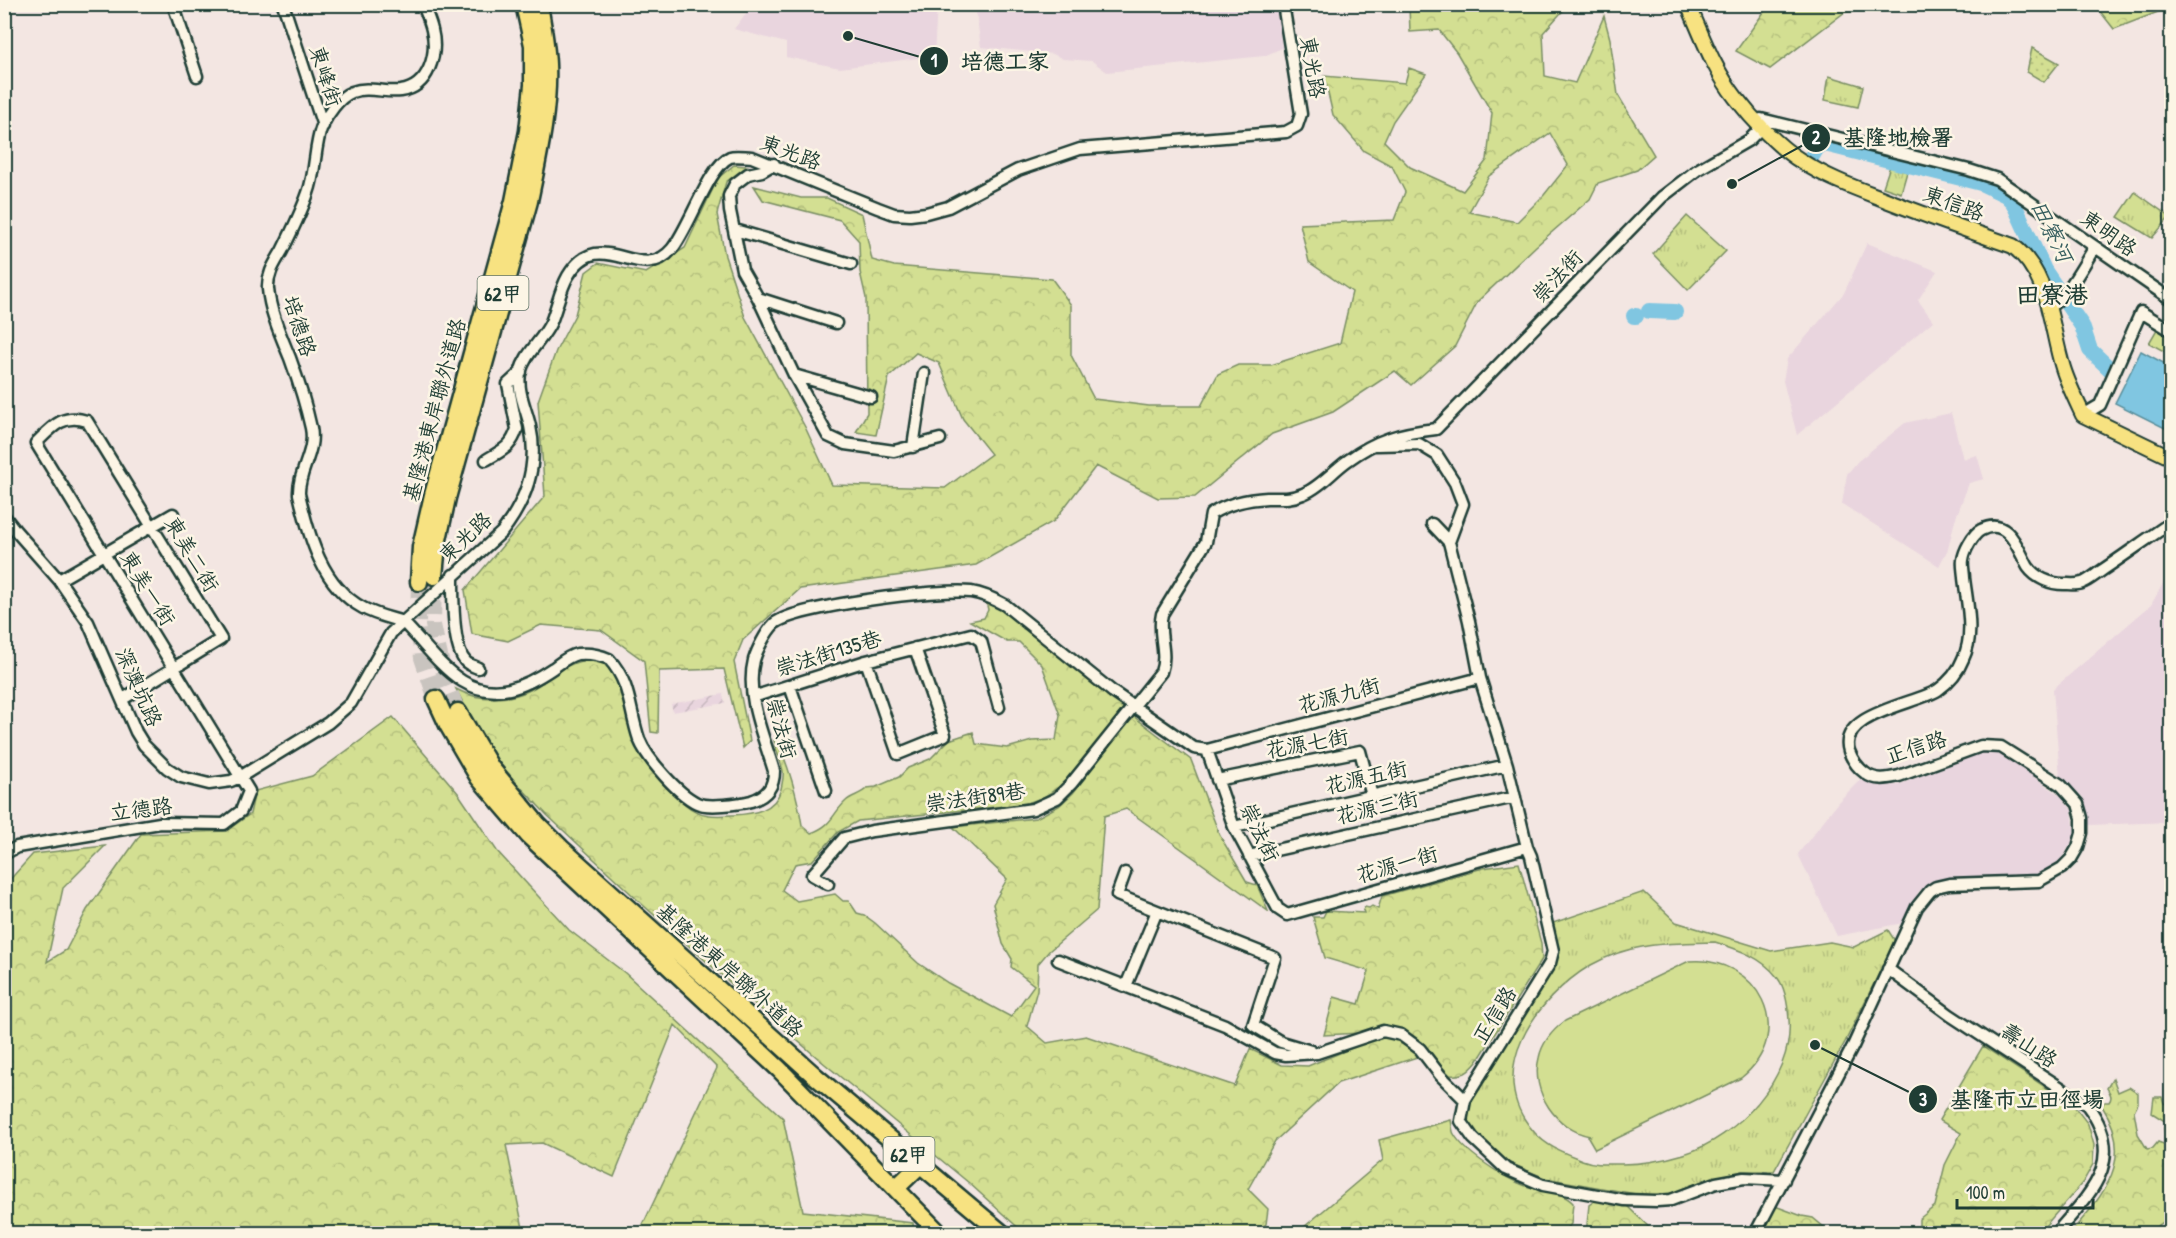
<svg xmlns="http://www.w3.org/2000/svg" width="2176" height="1238" viewBox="0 0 2176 1238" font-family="'Patrick Hand','LXGW WenKai TC',sans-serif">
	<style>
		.built { fill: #e9d5de }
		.industrial { fill: url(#industrial-furrows) }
		.grass { fill: #d3df92; stroke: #798e63; stroke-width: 1.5 }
		.forest { fill: url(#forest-crowns); stroke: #798e63; stroke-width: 1.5; fill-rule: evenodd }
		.park { fill: url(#park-tufts); stroke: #798e63; stroke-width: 1.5; fill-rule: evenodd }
		.garden { fill: url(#garden-dots); stroke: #798e63; stroke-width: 1.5 }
		.water { fill: #80c6e1; stroke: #598f9c; stroke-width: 1.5 }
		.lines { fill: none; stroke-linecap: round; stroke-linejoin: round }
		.river { stroke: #80c6e1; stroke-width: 16 }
		.highway-tunnel { stroke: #c9c4bf; stroke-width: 16; stroke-dasharray: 16 8; stroke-linecap: butt }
		.minor-casing { stroke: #1f3d34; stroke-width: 15 }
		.major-casing { stroke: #1f3d34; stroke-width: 18 }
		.highway-casing { stroke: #1f3d34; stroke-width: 21 }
		.minor { stroke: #fcf5e5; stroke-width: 10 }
		.major { stroke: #f7e281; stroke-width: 14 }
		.highway { stroke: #f7e281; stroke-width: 16 }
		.labels { text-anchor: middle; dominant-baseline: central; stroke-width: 5; stroke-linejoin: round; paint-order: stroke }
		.shield { fill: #fcf5e5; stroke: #617469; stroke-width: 1.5 }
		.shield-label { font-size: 20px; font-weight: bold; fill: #1f3d34 }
		.street-label { font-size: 21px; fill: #1f3d34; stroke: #fcf5e5 }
		.water-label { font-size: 22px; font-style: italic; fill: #375f5f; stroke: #fcf5e5 }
		.quarter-label { font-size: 24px; font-weight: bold; fill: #1f3d34; stroke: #fcf5e5 }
		.leader { fill: none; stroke: #1f3d34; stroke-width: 2 }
		.callout-dot { fill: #1f3d34; stroke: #fcf5e5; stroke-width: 2 }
		.mark-label { font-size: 18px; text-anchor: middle; font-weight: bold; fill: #fff }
		.callout-label { font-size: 22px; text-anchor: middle; font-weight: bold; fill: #1f3d34; stroke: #fcf5e5; stroke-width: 5; stroke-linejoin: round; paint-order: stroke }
	</style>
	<defs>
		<pattern id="industrial-furrows" width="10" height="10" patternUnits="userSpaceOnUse" patternTransform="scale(1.5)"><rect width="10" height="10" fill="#e9d5de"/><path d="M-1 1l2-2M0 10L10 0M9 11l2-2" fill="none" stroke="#c7b8bf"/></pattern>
		<pattern id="forest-crowns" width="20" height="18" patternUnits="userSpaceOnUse" patternTransform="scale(1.5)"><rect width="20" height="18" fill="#d3df92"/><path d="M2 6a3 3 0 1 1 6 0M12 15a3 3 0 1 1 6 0" fill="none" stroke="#b5c07e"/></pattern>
		<pattern id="park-tufts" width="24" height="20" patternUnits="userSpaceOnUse" patternTransform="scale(1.5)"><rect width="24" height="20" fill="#d3df92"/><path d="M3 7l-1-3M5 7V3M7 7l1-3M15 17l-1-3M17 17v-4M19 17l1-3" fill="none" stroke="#b5c07e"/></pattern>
		<pattern id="garden-dots" width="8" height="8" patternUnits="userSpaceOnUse" patternTransform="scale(1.5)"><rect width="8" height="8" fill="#d3df92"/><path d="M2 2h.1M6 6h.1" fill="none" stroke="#b5c07e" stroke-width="1.8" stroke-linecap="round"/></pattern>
	</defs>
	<rect width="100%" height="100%" fill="#f3e6e2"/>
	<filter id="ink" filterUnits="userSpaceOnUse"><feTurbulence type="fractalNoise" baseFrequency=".0167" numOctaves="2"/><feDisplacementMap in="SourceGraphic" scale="12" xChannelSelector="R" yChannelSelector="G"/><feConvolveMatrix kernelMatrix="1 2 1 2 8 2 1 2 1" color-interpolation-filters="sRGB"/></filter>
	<g filter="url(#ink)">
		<path class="built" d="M 748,5 L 937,5 L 934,56 L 840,68 L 786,57 L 786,43 L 734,29 L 747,12 Z
			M 975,5 L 1276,5 L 1282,48 L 1264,56 L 1107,72 L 1092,61 L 1063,59 L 1053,54 L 981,47 Z
			M 1867,243 L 1937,271 L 1918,300 L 1933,321 L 1797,435 L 1783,381 L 1787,359 L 1844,293 Z
			M 1951,413 L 1963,459 L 1977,455 L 1984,479 L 1969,483 L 1955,520 L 1948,549 L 1939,566 L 1842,504 L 1847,474 L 1858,461 L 1905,423 Z
			M 2171,569 L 2171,822 L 2089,825 L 2083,797 L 2060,777 L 2053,689 L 2151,605 Z
			M 1981,753 L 2001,754 L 2061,796 L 2072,810 L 2075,837 L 2060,861 L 2039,876 L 1939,880 L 1919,891 L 1903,923 L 1837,936 L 1798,854 L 1838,802 L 1862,778 L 1878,786 L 1898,785 Z"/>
		<path class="industrial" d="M 723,694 L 725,703 L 673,712 L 671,704 Z"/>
		<path class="grass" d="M 2160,324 L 2171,331 L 2171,355 L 2149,343 Z
			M 1689,961 C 1758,955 1798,1032 1741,1078 L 1595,1149 L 1588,1137 L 1590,1136 C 1557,1130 1530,1092 1539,1058 C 1542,1043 1553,1030 1565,1021 Z"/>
		<path class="forest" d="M 1886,4 L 1889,9 L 1845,12 L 1770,69 L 1736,51 L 1769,5 Z
			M 2171,4 L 2171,7 L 2114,29 L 2095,5 Z
			M 1409,5 L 1568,5 L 1543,33 L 1545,76 L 1575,83 L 1604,16 L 1610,39 L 1618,95 L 1654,155 L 1637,170 L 1598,183 L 1590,199 L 1536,246 L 1478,301 L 1455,346 L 1411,385 L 1395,371 L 1333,412 L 1272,434 L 1195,497 L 1158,498 L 1096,466 L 1054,521 L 976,565 L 800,589 L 743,640 L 734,662 L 750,741 L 743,748 L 724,669 L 659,671 L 658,733 L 651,732 L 644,661 L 601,630 L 541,625 L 508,641 L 472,634 L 465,590 L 545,496 L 538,401 L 556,351 L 575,315 L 586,272 L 598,263 L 646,273 L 685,248 L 718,178 L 734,165 L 747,166 L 726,182 L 717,214 L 725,256 L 745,317 L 805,427 L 832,485 L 945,488 L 991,454 L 963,419 L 939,363 L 916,353 L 889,377 L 876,435 L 856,432 L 867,413 L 866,298 L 860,272 L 859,241 L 840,220 L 763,200 L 754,186 L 801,198 L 827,198 L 862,214 L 872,260 L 894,266 L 1052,279 L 1071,305 L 1071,355 L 1094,399 L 1149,406 L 1201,406 L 1218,374 L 1238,365 L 1271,365 L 1340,343 L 1352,292 L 1309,262 L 1300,224 L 1394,220 L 1405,192 L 1392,166 L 1364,151 L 1333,115 L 1324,76 L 1405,83 L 1409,68 L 1426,74 L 1393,121 L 1384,141 L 1410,167 L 1463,191 L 1487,160 L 1492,113 L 1457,53 L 1439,30 L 1410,32 ZM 1550,133 L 1568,165 L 1544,195 L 1517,222 L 1469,212 L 1489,176 Z
			M 986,601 L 995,604 L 1013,617 L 1124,708 L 1061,786 L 1044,797 L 1025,804 L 858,821 L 838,832 L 812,861 L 795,864 L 782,890 L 797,901 L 835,894 L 843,901 L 849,901 L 857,913 L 864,915 L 875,923 L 918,963 L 948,983 L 1011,1017 L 1034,985 L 1011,967 L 1012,959 L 1003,944 L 993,904 L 1007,879 L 953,827 L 1036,818 L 1059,806 L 1073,793 L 1133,716 L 1191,760 L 1220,836 L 1247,882 L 1257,885 L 1268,911 L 1126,809 L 1104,816 L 1097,910 L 1049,951 L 1038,964 L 1037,990 L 1027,1026 L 1047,1043 L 1086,1036 L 1235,1086 L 1250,1049 L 1282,1065 L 1308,1066 L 1369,1041 L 1360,1033 L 1324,1035 L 1334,997 L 1359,1004 L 1369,971 L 1325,958 L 1313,917 L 1323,917 L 1326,911 L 1364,913 L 1363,910 L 1365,907 L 1369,908 L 1372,906 L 1378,909 L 1382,896 L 1483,868 L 1519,863 L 1541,943 L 1542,959 L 1477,1062 C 1468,1073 1463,1076 1450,1075 L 1429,1053 L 1338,1083 L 1275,1141 L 1248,1189 L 1268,1209 L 1266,1224 L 1259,1233 L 1024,1233 L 969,1183 L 820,1060 L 735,987 L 643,905 L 547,815 L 514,780 L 493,755 L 480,735 L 456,689 C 478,701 507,701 530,690 C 552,679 565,661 590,660 C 593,660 596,659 599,660 C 623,667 630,729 639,750 C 647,768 670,793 686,805 C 700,817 715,816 733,815 C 753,814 775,811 781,789 C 782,783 784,777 783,771 C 781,762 777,753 775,745 L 774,740 L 776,739 C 788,763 798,799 802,825 L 811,833 C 833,825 831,815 846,801 C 852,795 861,795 867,788 L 876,787 L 899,777 L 908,768 L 930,759 L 949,740 L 973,732 L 976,744 L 1007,748 L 1032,741 L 1056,740 L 1060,715 L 1042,665 L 1019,642 L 1007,642 L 970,621 L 984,618 L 988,610 Z
			M 393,717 L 458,793 L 497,851 L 569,930 L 625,973 L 783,1118 L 803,1211 L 913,1223 L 914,1233 L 639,1233 L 717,1068 L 675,1025 L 614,1177 L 542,1143 L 506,1145 L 524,1233 L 5,1233 L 5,885 L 33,854 L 105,846 L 63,888 L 47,962 L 66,950 L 87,910 L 141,834 L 226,831 L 250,814 L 255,791 L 312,776 Z
			M 1983,1046 L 2074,1106 L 2088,1124 L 2094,1145 L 2093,1164 L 2083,1182 L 2039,1233 L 1917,1233 L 1919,1230 L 1919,1219 L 1935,1206 L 1945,1165 L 1961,1133 L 1939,1120 Z
			M 2113,1078 L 2118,1092 L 2129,1087 L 2138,1093 L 2138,1103 L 2134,1111 L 2138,1134 L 2147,1149 L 2153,1148 L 2158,1142 L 2166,1145 L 2164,1128 L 2171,1127 L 2171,1217 L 2156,1227 L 2161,1233 L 2070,1233 C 2104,1195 2136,1158 2102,1106 L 2104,1102 L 2109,1102 C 2113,1097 2110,1093 2107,1088 Z
			M 2154,1097 L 2162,1097 L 2164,1103 L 2171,1107 L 2171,1125 L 2152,1113 Z
			M 1451,1120 C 1452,1124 1452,1131 1454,1134 C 1464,1152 1507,1180 1526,1186 C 1543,1192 1561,1190 1573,1203 L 1571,1224 L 1564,1233 L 1291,1233 L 1297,1233 L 1383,1160 L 1379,1140 Z
			M 1596,1200 L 1627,1206 L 1655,1233 L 1586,1234 L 1589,1205 Z
			M 1775,1206 L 1802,1216 L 1813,1218 L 1831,1233 L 1761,1234 Z"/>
		<path class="park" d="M 1829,76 L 1863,86 L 1858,107 L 1825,100 Z
			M 1890,166 L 1907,172 L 1901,193 L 1883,187 Z
			M 2135,192 L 2170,217 L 2152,238 L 2118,217 Z
			M 1687,216 L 1726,251 L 1688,290 L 1653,254 Z
			M 1644,892 L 1676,922 L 1771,951 L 1830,942 L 1854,947 L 1888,930 L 1895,941 L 1845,1042 L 1774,1171 L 1744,1171 L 1711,1178 L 1673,1193 L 1647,1196 L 1545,1178 L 1505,1161 L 1474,1131 L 1466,1118 L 1466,1108 L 1552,964 L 1550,924 ZM 1715,942 C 1737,949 1762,957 1777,977 C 1786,988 1788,1006 1789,1020 C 1794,1078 1737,1137 1684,1154 C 1664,1160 1643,1164 1622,1164 C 1608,1164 1594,1165 1582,1160 C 1565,1153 1547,1147 1535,1133 C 1481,1074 1536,998 1591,965 C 1631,942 1671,943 1715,942 Z"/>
		<path class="garden" d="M 2032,48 L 2059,63 L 2044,82 L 2027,72 Z"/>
		<path class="water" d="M 2141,351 L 2171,367 L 2171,431 L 2115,403 Z"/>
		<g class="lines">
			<path class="river" d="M 1811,158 L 1818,146 L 1825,144 L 1981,183 L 2006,195 L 2013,202 L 2044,270 L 2082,326 L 2090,350 L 2113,372
				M 1649,311 L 1675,312
				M 1634,316 L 1636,316"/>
			<path class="highway-tunnel" d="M 434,576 L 433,625 L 445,678 L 458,712
				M 419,582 L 418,625 L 422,658 L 436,699"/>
			<defs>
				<path id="minor" d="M 173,4 L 197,76
					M 283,4 L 323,126
					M 1761,119 L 1969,170 L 1997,179 L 2172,300
					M 774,164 L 762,171 L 748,174 L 735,184 L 729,196 L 730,211 L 742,270 L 758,298 L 794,375 L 828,436 L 845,444 L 894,451 L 940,439
					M 735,230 L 851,264
					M 758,298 L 836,323
					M 2048,308 C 2069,295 2081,268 2095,247
					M 794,375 L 871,397
					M 2083,415 L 2100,405 L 2141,312 L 2172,331
					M 1377,445 L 1419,444 L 1437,455 L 1455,483 L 1463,504 L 1449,542
					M 913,447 L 924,373
					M 486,460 C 502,450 511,448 517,429 L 508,384 L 521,372
					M 4,516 L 15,530 L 59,580 L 88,622 L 136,732 L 144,745 L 167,768 L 181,777 L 209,784 L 231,781 L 240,777 L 328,723 L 351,703 L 391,633 L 502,532 C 526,501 539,466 530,426 C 526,408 517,392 520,373 C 525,353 543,340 551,322 C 557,307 560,290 568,276 C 600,222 640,287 672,249 C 689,229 709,166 730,157 C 735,155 746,157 752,157 L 878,208 L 894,214 L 910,215 L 926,213 L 948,207 L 1018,170 L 1080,149 L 1286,132 L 1297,126 L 1301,114 L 1283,4
					M 1432,524 L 1449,542 L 1469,621 L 1480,678 L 1507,765 L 1527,847 L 1531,856 L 1553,951 L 1550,963 L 1465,1100 L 1461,1121 L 1473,1138 L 1506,1169 L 1543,1185 L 1624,1200 L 1657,1201 L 1671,1200 L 1716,1183 L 1744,1178 L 1784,1180
					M 453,575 C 453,594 452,649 466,662 C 469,665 474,666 478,668
					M 59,580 L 173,514
					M 403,622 C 422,641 440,667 462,681 C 494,701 525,687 553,668 C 560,663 568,656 577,654 C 587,653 600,655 609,659 C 631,683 629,710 639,739 C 647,759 678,794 697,803 C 707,808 740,804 751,801 C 767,796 774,787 774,771 C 764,737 745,696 754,660 C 757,650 766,632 774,624 C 794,606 942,588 971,592 C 984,594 994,599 1005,605 L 1113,692 L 1194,748 L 1207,750 L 1480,678
					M 403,622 C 390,618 376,615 363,608 C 322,586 309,537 299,494 C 298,471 316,452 311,428 C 306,405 298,380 290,358 C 281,336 270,312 268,289 C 267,274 275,263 282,251 C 291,233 301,213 308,193 C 316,172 314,147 322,126 C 327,115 339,97 352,92 C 369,86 383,93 401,91 C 429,87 438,54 432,30 C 430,21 426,13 423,4
					M 866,661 L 898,754 L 945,735 L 915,648
					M 790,686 L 826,791
					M 753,697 L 866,661 L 971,634 L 981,641 L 999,707
					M 1207,750 L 1234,827 L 1278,909 L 1287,915 L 1527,847
					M 1217,780 L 1360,751 L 1372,796
					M 1234,827 L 1507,765
					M 4,854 L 17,847 L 160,823 L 224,824 L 241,811 L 249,791 L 36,443 C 52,427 63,413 87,421 L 221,639 L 123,699
					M 1249,856 L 1515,797
					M 1125,873 L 1117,895 L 1275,958 L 1253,1025 L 1281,1042 L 1311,1051
					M 828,884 L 812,875 L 844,838 L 872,831 L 1033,809 L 1057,798 L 1071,784 L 1161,672 C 1168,652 1157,634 1162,614 L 1206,542 L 1211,514 C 1227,504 1248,499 1267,498 C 1281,498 1291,499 1303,494 C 1319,488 1333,471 1347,461 C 1377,439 1400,433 1436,429 L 1662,197 L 1697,170 L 1749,140 L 1768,121
					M 1058,960 L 1225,1025 L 1275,1053 L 1286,1055 L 1317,1053 L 1383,1031 L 1401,1035 L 1420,1049 L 1440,1075 L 1465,1100
					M 1888,969 L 1950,1015 L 2087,1105 C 2128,1159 2091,1193 2055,1234
					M 1126,986 L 1157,911
					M 1755,1234 L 1853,1046 L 1917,907 L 1930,891 L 1936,887 L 1949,884 L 2039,881 L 2062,868 L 2071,859 L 2078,847 L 2082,833 L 2082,818 L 2078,804 L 2061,785 L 2001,747 L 1981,746 L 1899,776 C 1887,779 1875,781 1865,773 C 1858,768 1852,759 1849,751 C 1837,714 1916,704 1938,690 C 1949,682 1958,672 1963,659 C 1975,634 1967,604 1964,578 C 1964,573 1962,565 1963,560 C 1964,551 1973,534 1981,530 C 2009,516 2018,550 2028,567 C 2036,578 2050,584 2064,584 C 2069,584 2077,585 2082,583 C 2088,581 2095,575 2101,571 C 2125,555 2148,538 2172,522"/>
				<path id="major" d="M 1688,4 C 1702,36 1714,70 1736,98 C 1752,119 1778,147 1801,161 C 1824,176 1850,186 1876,196 C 1921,214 1967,230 2013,246 C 2050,274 2050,327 2063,368 C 2068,384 2076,400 2083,415 L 2172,458"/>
				<path id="highway" d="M 434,576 L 437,544 L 447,498 L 529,201 C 538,157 549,109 547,64 C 546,44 542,24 539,4
					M 419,582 L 421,547 L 433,495 L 514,201 L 528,131 L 533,85 L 533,45 L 524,4
					M 436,699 L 448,725 L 479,778 L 529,836 L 779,1069 L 940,1234
					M 458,712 L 491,768 L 538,825 L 561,848 L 814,1075 L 1003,1234
					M 896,1188 L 921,1164"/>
			</defs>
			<use href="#minor" class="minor-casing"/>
			<use href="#major" class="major-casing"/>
			<use href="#highway" class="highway-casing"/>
			<use href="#minor" class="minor"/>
			<use href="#major" class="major"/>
			<use href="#highway" class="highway"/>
		</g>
	</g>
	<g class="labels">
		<g class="shield">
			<rect x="477.5" y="276" width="51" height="34" rx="4.5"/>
			<rect x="883.5" y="1137" width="51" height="34" rx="4.5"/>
		</g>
		<g class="shield-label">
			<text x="503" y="293">62甲</text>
			<text x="909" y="1154">62甲</text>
		</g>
		<g class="street-label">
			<text transform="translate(1313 67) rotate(80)">東光路</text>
			<text transform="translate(326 76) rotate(72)">東峰街</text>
			<text transform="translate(791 152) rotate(20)">東光路</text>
			<text transform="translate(1954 203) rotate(20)">東信路</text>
			<text transform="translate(2109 233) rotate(35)">東明路</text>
			<text transform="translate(1557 276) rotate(-47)">崇法街</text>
			<text transform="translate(300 326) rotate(72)">培德路</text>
			<text transform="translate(434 410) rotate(-75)">基隆港東岸聯外道路</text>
			<text transform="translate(465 537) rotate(-43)">東光路</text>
			<text transform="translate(192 554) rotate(59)">東美二街</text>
			<text transform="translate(148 588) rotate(58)">東美一街</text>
			<text transform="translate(828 653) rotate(-17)">崇法街135巷</text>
			<text transform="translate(139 687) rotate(66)">深澳坑路</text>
			<text transform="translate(1339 695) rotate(-15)">花源九街</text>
			<text transform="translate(782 728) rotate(75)">崇法街</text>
			<text transform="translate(1307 743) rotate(-10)">花源七街</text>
			<text transform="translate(1916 747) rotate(-18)">正信路</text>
			<text transform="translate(1366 777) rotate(-13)">花源五街</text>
			<text transform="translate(975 797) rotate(-8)">崇法街89巷</text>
			<text transform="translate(1377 807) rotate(-13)">花源三街</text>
			<text transform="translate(141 809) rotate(-7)">立德路</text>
			<text transform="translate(1260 832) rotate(64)">崇法街</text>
			<text transform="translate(1397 864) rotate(-16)">花源一街</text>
			<text transform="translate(730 970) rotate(42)">基隆港東岸聯外道路</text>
			<text transform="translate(1494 1015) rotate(-58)">正信路</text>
			<text transform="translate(2029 1045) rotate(33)">壽山路</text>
		</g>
		<g class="water-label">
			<text transform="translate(2052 231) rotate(64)">田寮河</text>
		</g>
		<g class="quarter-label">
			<text x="2052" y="294">田寮港</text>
		</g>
	</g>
	<path class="leader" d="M848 36L934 61M1732 184L1816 138M1815 1045L1923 1099"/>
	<g class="callout-dot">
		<circle cx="848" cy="36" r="6"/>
		<circle cx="1732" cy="184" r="6"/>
		<circle cx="1815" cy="1045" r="6"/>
		<circle cx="934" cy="61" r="15"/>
		<circle cx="1816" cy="138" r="15"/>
		<circle cx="1923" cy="1099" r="15"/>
	</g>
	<g class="mark-label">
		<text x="934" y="67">1</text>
		<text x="1816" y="144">2</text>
		<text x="1923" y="1106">3</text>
	</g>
	<g class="callout-label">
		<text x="1005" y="69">培德工家</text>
		<text x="1898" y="145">基隆地檢署</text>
		<text x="2027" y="1107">基隆市立田徑場</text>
	</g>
	<rect width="2176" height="1238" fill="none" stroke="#fcf5e5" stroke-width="24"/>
	<rect x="12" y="12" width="2152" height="1214" fill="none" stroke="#1f3d34" stroke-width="2" filter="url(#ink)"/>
	<path d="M1957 1199v9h136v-9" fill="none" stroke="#1f3d34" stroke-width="3"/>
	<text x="1966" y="1199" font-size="18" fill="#1f3d34" stroke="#fcf5e5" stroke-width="4.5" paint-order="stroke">100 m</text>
</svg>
